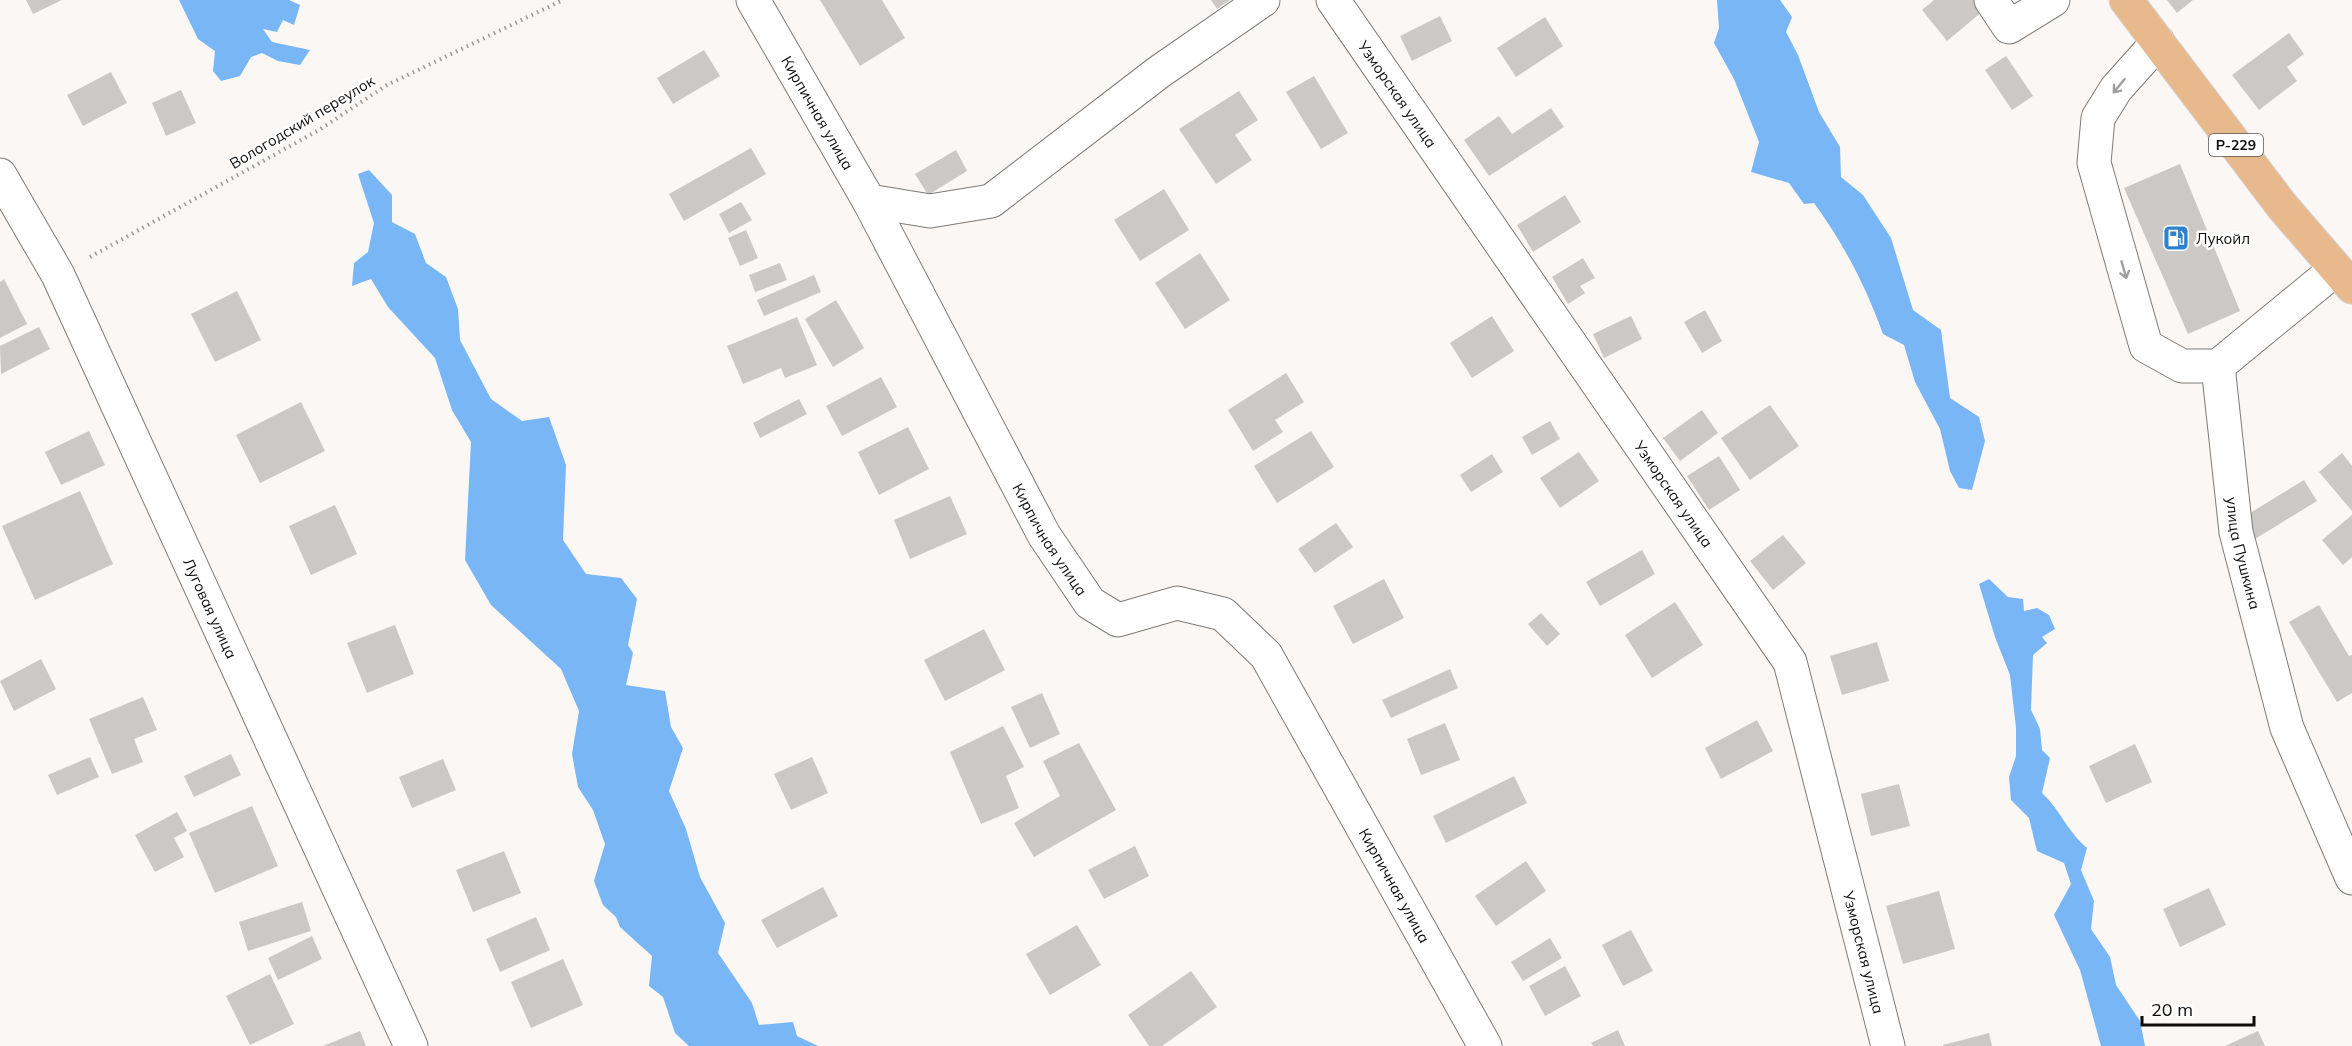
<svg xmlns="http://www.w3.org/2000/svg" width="2352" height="1046" viewBox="0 0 2352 1046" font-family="Mulish,sans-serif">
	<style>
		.water { fill: #78b6f6 }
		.building { fill: #ccc8c5 }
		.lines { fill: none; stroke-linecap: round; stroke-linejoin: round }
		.minor-casing { stroke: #7e7b78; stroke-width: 35 }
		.major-casing { stroke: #d4d3d3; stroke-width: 35 }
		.path { stroke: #9a9895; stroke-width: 4; stroke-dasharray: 1.5 4.5; stroke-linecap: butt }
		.minor { stroke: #fff; stroke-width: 33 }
		.major { stroke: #e9b98e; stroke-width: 33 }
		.oneway { stroke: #9f9e9e }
		.labels { text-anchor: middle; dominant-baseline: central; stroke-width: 5; stroke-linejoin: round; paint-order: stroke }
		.shield { fill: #fff; stroke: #565655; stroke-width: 1.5 }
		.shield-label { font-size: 14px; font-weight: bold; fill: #0e0d0c }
		.street-label { font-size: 15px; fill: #0e0d0c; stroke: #fff }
		.poi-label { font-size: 15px; fill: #0e0d0c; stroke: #fff; text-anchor: start }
	</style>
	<rect width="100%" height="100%" fill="#fbf7f4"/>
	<path class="water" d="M 179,0 L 289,0 L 300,5 L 294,25 L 283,20 L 277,32 L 263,29 L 272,42 L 310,50 L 300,65 L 278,61 L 262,53 L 251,57 L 240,76 L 221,81 L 213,71 L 215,51 L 198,39 Z
		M 1717,0 L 1780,0 L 1792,17 L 1786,32 L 1798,55 L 1819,112 L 1840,147 L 1841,177 L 1863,195 L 1891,238 L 1913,310 L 1941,330 L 1950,398 L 1979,417 L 1985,441 L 1972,490 L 1959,488 L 1950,471 L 1940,429 L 1915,382 L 1904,345 L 1883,334 C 1866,287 1844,244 1814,203 L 1804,204 L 1789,183 L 1751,172 L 1759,142 L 1734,79 L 1714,43 L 1719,28 Z
		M 369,170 L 392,195 L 392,222 L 415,234 L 426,263 L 446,277 L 458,309 L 460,340 L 491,399 L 522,421 L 549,417 L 566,465 L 563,540 L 586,574 L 621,578 L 637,599 L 628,645 L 633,653 L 626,685 L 665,691 L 671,727 L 683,748 L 669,791 L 686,829 L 700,877 L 725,923 L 718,953 L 752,1003 L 759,1025 L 793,1022 L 797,1036 L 818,1046 L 689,1046 L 675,1033 L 663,997 L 649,986 L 652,956 L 620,927 L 616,917 L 603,905 L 594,881 L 605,844 L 593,810 L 578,787 L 572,754 L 579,711 L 561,669 L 491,605 L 465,560 L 471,442 L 452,410 L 435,358 L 388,307 L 371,279 L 352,286 L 354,263 L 368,252 L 374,223 L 358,174 Z
		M 1989,579 L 2008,597 L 2023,599 L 2024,611 L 2037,608 L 2049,615 L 2055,629 L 2042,637 L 2047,643 L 2033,655 L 2031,710 L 2040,729 L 2042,750 L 2050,758 L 2042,793 C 2061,811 2067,831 2087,848 L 2081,870 L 2094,901 L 2091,929 L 2110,957 L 2116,985 L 2140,1021 L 2145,1046 L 2101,1046 L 2080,970 L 2054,915 L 2071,884 L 2064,863 L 2037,851 L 2029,818 L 2011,800 L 2009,777 L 2016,756 L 2016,728 L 2010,675 L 1995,637 L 1979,584 Z"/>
	<path class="building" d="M 26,0 L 62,0 L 33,14 Z
		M 820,0 L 882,0 L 905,38 L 860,66 Z
		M 1211,0 L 1230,0 L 1217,9 Z
		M 1934,0 L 1996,0 L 1947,41 L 1922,10 Z
		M 2167,0 L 2193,0 L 2177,13 Z
		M 1440,16 L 1452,41 L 1412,61 L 1400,36 Z
		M 1545,17 L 1563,46 L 1516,77 L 1497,48 Z
		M 2289,33 L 2304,54 L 2287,67 L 2297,81 L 2259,110 L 2232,75 Z
		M 704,50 L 720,76 L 673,104 L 657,78 Z
		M 2006,56 L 2033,96 L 2012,110 L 1985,70 Z
		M 111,72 L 127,103 L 83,126 L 67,95 Z
		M 1314,76 L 1348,133 L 1321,149 L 1286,92 Z
		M 181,90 L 196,123 L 166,136 L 152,103 Z
		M 1239,91 L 1258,120 L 1235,135 L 1252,160 L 1216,184 L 1179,129 Z
		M 1551,108 L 1564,127 L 1489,176 L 1464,140 L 1499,116 L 1512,134 Z
		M 751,148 L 766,174 L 684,221 L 669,194 Z
		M 956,150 L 967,171 L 928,195 L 915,174 Z
		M 2180,164 L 2240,311 L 2188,334 L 2124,188 Z
		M 1164,189 L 1189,230 L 1140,261 L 1114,220 Z
		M 1565,195 L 1581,222 L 1533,252 L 1517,225 Z
		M 741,202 L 752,220 L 729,233 L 719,214 Z
		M 746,230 L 758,258 L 740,266 L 728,238 Z
		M 1200,253 L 1230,300 L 1185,329 L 1155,283 Z
		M 1583,258 L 1595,278 L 1580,286 L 1585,293 L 1568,304 L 1552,277 Z
		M 780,263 L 787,280 L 755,292 L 749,275 Z
		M 814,275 L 821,292 L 764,316 L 757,300 Z
		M 4,279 L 27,324 L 0,338 L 0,282 Z
		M 237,291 L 261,340 L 215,362 L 191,314 Z
		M 836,300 L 864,348 L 833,367 L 805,319 Z
		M 1705,310 L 1722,341 L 1702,353 L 1684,322 Z
		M 1492,316 L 1514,351 L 1472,378 L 1450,343 Z
		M 1631,316 L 1642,339 L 1604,358 L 1593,334 Z
		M 797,317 L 817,365 L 785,378 L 781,368 L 743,384 L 727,346 Z
		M 39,327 L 50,349 L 1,374 L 0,346 Z
		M 1286,373 L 1304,402 L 1275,420 L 1283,432 L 1253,451 L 1228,410 Z
		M 881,377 L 897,407 L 842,436 L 826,406 Z
		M 799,399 L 807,414 L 760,438 L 753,423 Z
		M 301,402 L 325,451 L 260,483 L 236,435 Z
		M 1770,405 L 1799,446 L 1750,480 L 1721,438 Z
		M 1702,410 L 1718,433 L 1680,461 L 1663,438 Z
		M 1550,421 L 1560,439 L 1532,455 L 1522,437 Z
		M 908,427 L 929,469 L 879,495 L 858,452 Z
		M 89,431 L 105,465 L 61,485 L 45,452 Z
		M 1311,431 L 1334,467 L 1277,503 L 1254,466 Z
		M 1579,452 L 1599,481 L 1560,508 L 1540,478 Z
		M 2342,453 L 2352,466 L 2352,511 L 2319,472 Z
		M 1492,454 L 1503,472 L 1471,492 L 1460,475 Z
		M 1719,456 L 1740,490 L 1709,510 L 1687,476 Z
		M 2304,480 L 2317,501 L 2255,539 L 2242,518 Z
		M 80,491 L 113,564 L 35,600 L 2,526 Z
		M 950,496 L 967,534 L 910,559 L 894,520 Z
		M 335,505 L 357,554 L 311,575 L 289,526 Z
		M 2352,515 L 2352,557 L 2343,565 L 2322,540 Z
		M 1336,523 L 1353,547 L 1315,573 L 1298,549 Z
		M 1783,535 L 1806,563 L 1773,590 L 1750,561 Z
		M 1642,550 L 1655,574 L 1600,606 L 1586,582 Z
		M 1384,579 L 1404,618 L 1353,644 L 1333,606 Z
		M 1675,602 L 1703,645 L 1652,678 L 1625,635 Z
		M 2319,605 L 2349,656 L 2352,655 L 2352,693 L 2337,702 L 2289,622 Z
		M 1541,613 L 1560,634 L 1547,646 L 1528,624 Z
		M 395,625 L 414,674 L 367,693 L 347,643 Z
		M 984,629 L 1005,670 L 945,701 L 924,660 Z
		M 1877,642 L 1889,681 L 1842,695 L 1830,656 Z
		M 41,659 L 56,689 L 14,711 L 0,681 Z
		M 1450,669 L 1458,688 L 1391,718 L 1382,700 Z
		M 1042,693 L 1060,734 L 1030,748 L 1011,707 Z
		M 143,697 L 157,730 L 134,739 L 143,762 L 112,774 L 89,719 Z
		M 1757,720 L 1773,751 L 1721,779 L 1705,748 Z
		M 1445,723 L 1460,760 L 1421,775 L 1407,739 Z
		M 1003,726 L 1024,767 L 1006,776 L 1019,808 L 981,824 L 950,752 Z
		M 1079,743 L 1116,810 L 1034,857 L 1014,823 L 1060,796 L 1043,761 Z
		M 2135,744 L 2152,782 L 2106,803 L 2089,766 Z
		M 231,754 L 241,775 L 194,797 L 184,776 Z
		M 90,757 L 99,777 L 57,795 L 48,775 Z
		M 812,757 L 828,793 L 791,810 L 774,774 Z
		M 443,759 L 456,790 L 412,808 L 399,777 Z
		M 1514,776 L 1527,803 L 1446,843 L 1433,816 Z
		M 1899,784 L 1910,826 L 1871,836 L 1861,794 Z
		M 252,806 L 278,866 L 215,893 L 189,833 Z
		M 177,812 L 187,831 L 174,838 L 184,857 L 155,872 L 135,835 Z
		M 1135,846 L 1149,876 L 1104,899 L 1088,870 Z
		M 504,851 L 521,893 L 473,912 L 456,870 Z
		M 1526,861 L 1546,891 L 1496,926 L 1475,896 Z
		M 823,887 L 838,916 L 777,948 L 761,920 Z
		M 2209,888 L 2226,925 L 2180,947 L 2163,909 Z
		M 1939,891 L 1955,949 L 1903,964 L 1886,906 Z
		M 302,902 L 311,931 L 248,951 L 239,922 Z
		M 536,917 L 550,950 L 500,972 L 486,939 Z
		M 1077,925 L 1101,965 L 1050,995 L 1026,954 Z
		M 1631,930 L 1653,971 L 1623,986 L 1602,945 Z
		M 312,936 L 322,959 L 278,980 L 268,958 Z
		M 1550,938 L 1562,958 L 1523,981 L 1511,962 Z
		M 563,959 L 583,1005 L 531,1028 L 511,982 Z
		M 1565,966 L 1581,996 L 1545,1016 L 1529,986 Z
		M 1191,971 L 1217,1007 L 1162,1046 L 1149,1046 L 1128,1015 Z
		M 270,974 L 294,1024 L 250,1045 L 226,996 Z
		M 1618,1030 L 1625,1046 L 1593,1046 L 1591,1043 Z
		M 360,1031 L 366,1046 L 323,1046 Z
		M 2258,1031 L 2265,1046 L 2225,1046 Z
		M 1989,1033 L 1992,1046 L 1943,1046 L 1943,1045 Z"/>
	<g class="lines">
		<defs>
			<g id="minor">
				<path id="s1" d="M 753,0 L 869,201 L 1044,535 L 1090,603 L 1118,620 L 1177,603 L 1223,614 L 1266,655 L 1485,1046"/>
				<path id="s2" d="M 1333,0 L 1790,662 L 1888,1046"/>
				<path d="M 1991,0 L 2009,27 L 2053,0"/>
				<path d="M 2158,42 L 2116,89 L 2098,118 L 2094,163 L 2146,346 L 2182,366 L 2218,366"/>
				<path id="s3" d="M 0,175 L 58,275 L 411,1046"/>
				<path d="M 869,201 L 930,211 L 991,201 L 1159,72 L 1263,0"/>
				<path id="s4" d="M 2218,366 L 2236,532 L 2287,728 L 2352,878"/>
				<path d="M 2218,366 L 2336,269"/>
			</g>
			<path id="major" d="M 2126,0 L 2282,206 L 2352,287"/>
		</defs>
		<use href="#minor" class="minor-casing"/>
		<use href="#major" class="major-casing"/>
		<path class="path" d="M 90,257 L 319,130 L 387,85 L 563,0"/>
		<use href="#minor" class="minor"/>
		<use href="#major" class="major"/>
	</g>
	<defs><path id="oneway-shaft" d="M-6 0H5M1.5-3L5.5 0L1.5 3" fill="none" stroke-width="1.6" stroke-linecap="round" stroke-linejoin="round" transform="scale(1.5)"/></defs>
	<g class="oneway">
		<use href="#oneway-shaft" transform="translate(2119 86) rotate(129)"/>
		<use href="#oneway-shaft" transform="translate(2124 270) rotate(74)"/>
	</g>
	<defs>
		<symbol id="fuel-square" viewBox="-11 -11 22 22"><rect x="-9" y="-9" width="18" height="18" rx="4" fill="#2d81cf" stroke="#fff"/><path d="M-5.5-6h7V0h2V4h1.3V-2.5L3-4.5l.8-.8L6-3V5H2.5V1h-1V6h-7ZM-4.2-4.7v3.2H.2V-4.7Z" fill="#fff"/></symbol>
	</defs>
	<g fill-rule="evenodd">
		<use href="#fuel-square" x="2161" y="223" width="30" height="30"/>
	</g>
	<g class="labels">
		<rect class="shield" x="2209" y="134" width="54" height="22" rx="4.5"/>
		<g class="shield-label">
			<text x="2236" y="145">Р-229</text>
		</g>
		<g class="street-label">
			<text stroke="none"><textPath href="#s2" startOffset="114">Узморская улица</textPath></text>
			<text stroke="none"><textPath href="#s1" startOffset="130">Кирпичная улица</textPath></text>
			<text transform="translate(302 122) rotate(-31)">Вологодский переулок</text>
			<text stroke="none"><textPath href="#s2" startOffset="600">Узморская улица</textPath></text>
			<text stroke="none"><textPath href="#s1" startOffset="616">Кирпичная улица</textPath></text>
			<text stroke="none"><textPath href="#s4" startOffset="189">улица Пушкина</textPath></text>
			<text stroke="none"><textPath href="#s3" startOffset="482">Луговая улица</textPath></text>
			<text stroke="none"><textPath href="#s1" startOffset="1156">Кирпичная улица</textPath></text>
			<text stroke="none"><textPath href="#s2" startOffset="1104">Узморская улица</textPath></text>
		</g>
		<g class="poi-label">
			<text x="2196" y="238">Лукойл</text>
		</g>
	</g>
	<path d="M2142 1016v9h112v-9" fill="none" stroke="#0e0d0c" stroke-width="3"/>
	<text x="2151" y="1016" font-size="18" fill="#0e0d0c" stroke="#ffffff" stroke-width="4.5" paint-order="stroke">20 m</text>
</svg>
